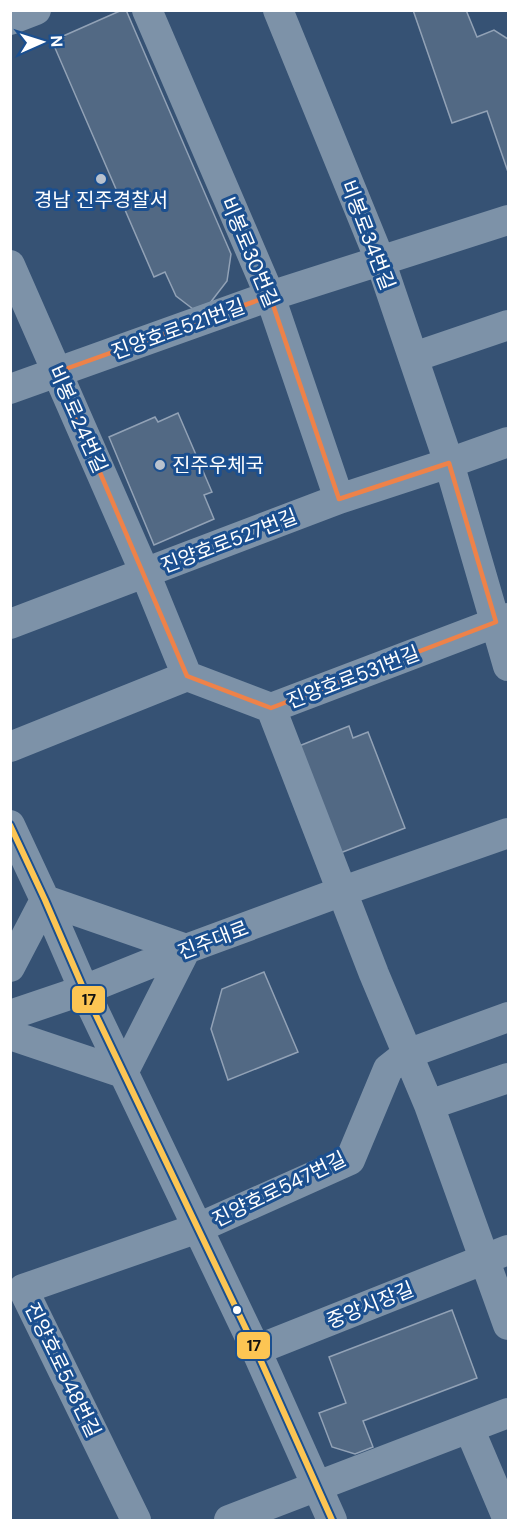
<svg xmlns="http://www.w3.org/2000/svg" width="519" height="1531" viewBox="0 0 519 1531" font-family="'DM Sans','Noto Sans KR',sans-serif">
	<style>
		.building { fill: #526984; stroke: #92a2b6; stroke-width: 1.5 }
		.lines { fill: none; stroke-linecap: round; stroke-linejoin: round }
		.minor { stroke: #7d92a8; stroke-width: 30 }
		.bus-1-casing { stroke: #1b4f8f; stroke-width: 10 }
		.bus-1 { stroke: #fcc553; stroke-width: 6 }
		.marked { fill: none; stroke: #ee8249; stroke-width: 4.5; stroke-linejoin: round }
		.poi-dot { fill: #b9c2ce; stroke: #1b4f8f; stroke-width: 2 }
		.bus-dot { fill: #fff; stroke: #1b4f8f; stroke-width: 2 }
		.labels { text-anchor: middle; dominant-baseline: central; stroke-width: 6; stroke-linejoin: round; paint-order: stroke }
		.poi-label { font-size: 20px; fill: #fff; stroke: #1b4f8f }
		.street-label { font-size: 20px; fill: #fff; stroke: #1b4f8f }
		.line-badge { stroke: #1b4f8f; stroke-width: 2 }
		.pale-badge-label { font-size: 16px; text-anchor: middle; font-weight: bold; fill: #111 }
	</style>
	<rect width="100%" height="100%" fill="#365274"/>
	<path class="building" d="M 122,10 L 126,10 L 231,254 L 227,281 L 210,303 L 193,309 L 176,296 L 165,272 L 154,277 L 52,41 Z
		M 413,10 L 466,10 L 477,37 L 494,30 L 508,39 L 508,172 L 487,111 L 452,123 Z
		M 178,413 L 212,492 L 204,495 L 214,519 L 154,545 L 109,437 L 155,417 L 158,422 Z
		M 349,726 L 353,738 L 368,732 L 405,828 L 335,855 L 294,748 Z
		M 264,972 L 298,1052 L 228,1080 L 211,1029 L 222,989 Z
		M 452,1310 L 477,1378 L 363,1421 L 373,1447 L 355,1454 L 332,1447 L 319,1413 L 346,1403 L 329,1357 Z"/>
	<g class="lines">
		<path class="minor" d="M 147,10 L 270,296 L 339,499
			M 278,10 L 380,260 L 449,463 L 508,666
			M 10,20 L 36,10
			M 10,265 L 145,573 L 187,676
			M 414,357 L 508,325
			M 10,389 L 270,296 L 508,220
			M 10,624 L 339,499 L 449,463 L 508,442
			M 271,708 L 374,974 L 429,1105 L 508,1325
			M 10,747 L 187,676 L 271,708 L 508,618
			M 10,825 L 45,900 L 84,990 L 256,1350 L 332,1520
			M 10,967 L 45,900 L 186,949 L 123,1073 L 10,1035
			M 10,1015 L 84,990 L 186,949 L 343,891 L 508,833
			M 429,1105 L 508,1078
			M 23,1289 L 198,1228 L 350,1160 L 388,1069 L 407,1054 L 508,1017
			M 23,1289 L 136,1520
			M 256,1350 L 508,1250
			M 469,1428 L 508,1520
			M 229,1520 L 508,1413"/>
		<defs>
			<path id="bus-1" d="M 10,825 L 45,900 L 84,990 L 256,1350 L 332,1520"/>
		</defs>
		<use href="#bus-1" class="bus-1-casing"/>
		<use href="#bus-1" class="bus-1"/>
	</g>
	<path class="marked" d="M 270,296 L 339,499 L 449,463 L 496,622 L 271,708 L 187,676 L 57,372 Z"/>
	<g class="poi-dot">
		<circle cx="101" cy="179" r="6"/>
		<circle cx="160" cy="465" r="6"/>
	</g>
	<circle class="bus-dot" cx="237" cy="1310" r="5"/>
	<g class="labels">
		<g class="poi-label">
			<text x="101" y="200">경남 진주경찰서</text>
			<text x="172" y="465" text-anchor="start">진주우체국</text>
		</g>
		<g class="street-label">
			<text transform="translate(368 235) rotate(69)">비봉로34번길</text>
			<text transform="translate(250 252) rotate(67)">비봉로30번길</text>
			<text transform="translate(178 329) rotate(-20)">진양호로521번길</text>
			<text transform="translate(78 419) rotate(66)">비봉로24번길</text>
			<text transform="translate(229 541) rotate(-21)">진양호로527번길</text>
			<text transform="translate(353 677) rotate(-21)">진양호로531번길</text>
			<text transform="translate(213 940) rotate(-21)">진주대로</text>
			<text transform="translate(279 1189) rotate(-26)">진양호로547번길</text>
			<text transform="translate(370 1305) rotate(-22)">중앙시장길</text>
			<text transform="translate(63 1370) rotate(64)">진양호로548번길</text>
		</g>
	</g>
	<g class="line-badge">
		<rect x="71" y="985" width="35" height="29" rx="6" fill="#fcc553"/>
		<rect x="236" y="1331" width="35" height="29" rx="6" fill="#fcc553"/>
	</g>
	<g class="pale-badge-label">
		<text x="89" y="1005">17</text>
		<text x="254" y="1351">17</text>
	</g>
	<rect width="519" height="1531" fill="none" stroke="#ffffff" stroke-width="24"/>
	<g transform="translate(42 42) rotate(87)" stroke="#1b4f8f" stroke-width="4.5" paint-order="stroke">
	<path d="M0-4.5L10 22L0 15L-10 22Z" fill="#ffffff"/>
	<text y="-9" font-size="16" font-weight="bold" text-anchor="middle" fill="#ffffff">N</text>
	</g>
</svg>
